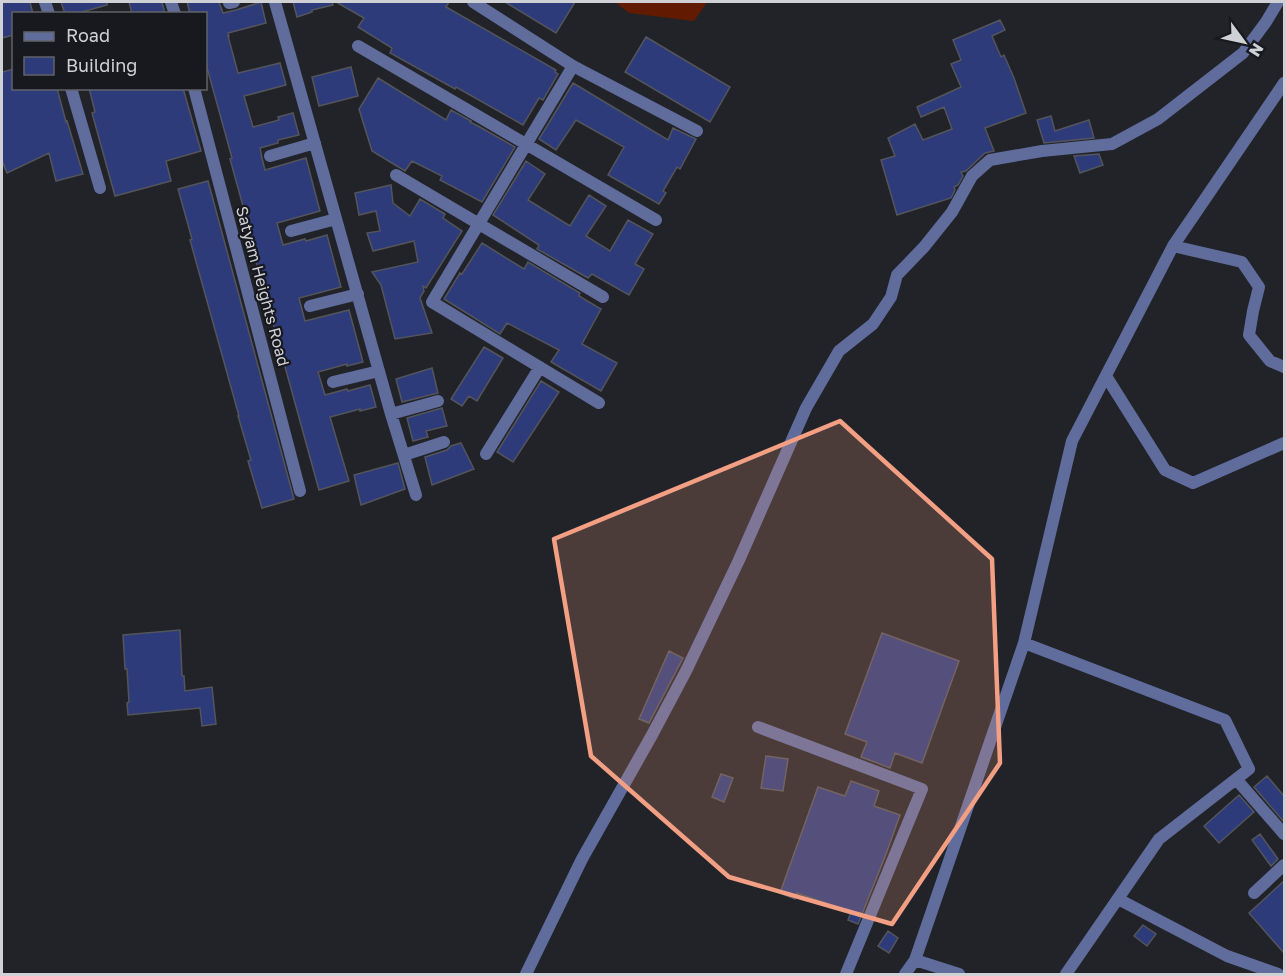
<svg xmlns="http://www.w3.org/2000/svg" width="1286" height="976" viewBox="0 0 1286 976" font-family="'Golos Text',sans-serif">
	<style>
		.water { fill: #631b00 }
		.building { fill: #2e3b7b; stroke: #53555b; stroke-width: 1.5 }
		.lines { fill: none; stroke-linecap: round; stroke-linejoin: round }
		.minor { stroke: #5f6c9c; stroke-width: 12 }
		.marked { fill: #f39f84; fill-opacity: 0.2; stroke: #f39f84; stroke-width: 4.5; stroke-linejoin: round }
		.labels { text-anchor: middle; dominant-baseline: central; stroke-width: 4.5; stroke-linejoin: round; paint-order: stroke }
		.street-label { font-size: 16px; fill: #d0d1d5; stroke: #17191f }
	</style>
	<rect width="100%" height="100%" fill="#212328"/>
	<path class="water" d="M 615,2 L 707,2 L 694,21 L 629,13 Z"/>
	<path class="building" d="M 2,2 L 30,2 L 33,14 L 14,14 L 14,35 L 2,38 Z
		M 61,2 L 107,2 L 107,5 L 75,14 L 65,14 Z
		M 129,2 L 162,2 L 165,14 L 132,14 Z
		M 187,2 L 219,2 L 223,13 L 236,10 L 261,2 L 266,23 L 228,33 L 229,36 L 228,36 L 238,73 L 280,63 L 286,85 L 244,96 L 253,127 L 279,120 L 278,117 L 293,113 L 299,135 L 278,140 L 278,143 L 260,148 L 262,158 L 265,170 L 306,158 L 320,211 L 277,223 L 283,245 L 305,239 L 306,241 L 327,235 L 341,287 L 299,298 L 305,321 L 349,310 L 363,362 L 347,366 L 347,364 L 318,372 L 325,395 L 347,389 L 348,391 L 370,385 L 376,407 L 360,411 L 360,409 L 330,417 L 349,481 L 319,490 L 244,218 L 246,217 L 230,159 L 232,158 L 206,64 L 206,14 L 190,14 Z
		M 293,2 L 332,2 L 333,5 L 312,10 L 312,12 L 297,17 Z
		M 336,2 L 449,2 L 446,7 L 556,70 L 555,72 L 558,74 L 543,100 L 539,98 L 523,125 L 456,87 L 455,89 L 390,53 L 392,48 L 358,27 L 364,18 Z
		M 505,2 L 575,2 L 556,33 Z
		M 1000,20 L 1005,30 L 992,36 L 1001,57 L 1004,55 L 1014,78 L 1026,113 L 985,128 L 994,151 L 985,153 L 966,171 L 961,172 L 963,176 L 958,185 L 954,187 L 955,190 L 951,198 L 897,215 L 881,160 L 895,156 L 888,138 L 915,124 L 923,140 L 952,129 L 944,107 L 921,117 L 917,107 L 961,87 L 951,64 L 961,60 L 953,40 Z
		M 646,37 L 730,87 L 710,122 L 625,72 Z
		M 351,67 L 358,96 L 319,106 L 312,77 Z
		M 14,69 L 14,88 L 57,88 L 66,122 L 67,121 L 83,174 L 56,181 L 49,153 L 7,173 L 2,161 L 2,72 Z
		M 378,78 L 446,120 L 451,110 L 471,121 L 470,122 L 478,126 L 515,147 L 482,202 L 440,180 L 442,176 L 412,161 L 405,171 L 372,151 L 359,109 Z
		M 573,83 L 668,140 L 673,128 L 696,139 L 680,169 L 677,167 L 663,191 L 666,193 L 659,204 L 608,175 L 624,147 L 576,120 L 556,150 L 539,139 Z
		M 89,88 L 183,88 L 201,151 L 166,161 L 171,181 L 115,196 L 92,113 L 95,112 Z
		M 1051,116 L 1055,131 L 1089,120 L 1094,138 L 1044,143 L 1037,120 Z
		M 1099,154 L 1103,165 L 1080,173 L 1074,156 Z
		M 526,161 L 545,174 L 528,200 L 570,226 L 589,195 L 606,206 L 586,236 L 610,251 L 628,220 L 653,234 L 635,264 L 644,269 L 629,295 L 592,274 L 588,278 L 537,249 L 539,245 L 493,215 Z
		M 208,181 L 294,499 L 262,508 L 248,461 L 251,460 L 238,416 L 239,416 L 190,240 L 192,239 L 178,189 Z
		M 391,185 L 393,203 L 410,216 L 420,199 L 445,214 L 443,218 L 462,231 L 426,288 L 423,286 L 424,291 L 420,298 L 432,333 L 395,339 L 381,285 L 372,272 L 418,262 L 414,241 L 373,251 L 367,233 L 380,231 L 376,211 L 359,215 L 355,193 Z
		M 482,243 L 524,269 L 528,262 L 580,293 L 579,296 L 601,309 L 582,344 L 617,363 L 601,391 L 551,362 L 559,350 L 507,323 L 500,334 L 444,299 L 460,273 L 462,274 Z
		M 484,347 L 503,358 L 477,401 L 469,396 L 462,406 L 451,399 Z
		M 432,368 L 438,393 L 402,402 L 396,379 Z
		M 541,381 L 559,392 L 513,462 L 497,452 Z
		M 442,408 L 447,426 L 426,431 L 428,437 L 413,441 L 407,418 Z
		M 461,443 L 474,469 L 432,485 L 425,457 L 447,450 L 451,446 Z
		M 398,463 L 405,489 L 361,505 L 354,475 Z
		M 180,630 L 182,676 L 184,676 L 185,691 L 212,687 L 216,724 L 202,726 L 200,708 L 128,715 L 127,703 L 129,702 L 127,669 L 125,669 L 123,635 Z
		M 882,633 L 959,661 L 922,763 L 895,753 L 890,768 L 872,761 L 861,757 L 867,742 L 845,734 Z
		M 669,651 L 683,658 L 649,723 L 639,719 Z
		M 766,756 L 788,759 L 783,791 L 761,788 Z
		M 721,774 L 733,778 L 724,802 L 712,797 Z
		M 1267,776 L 1284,796 L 1284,822 L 1254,787 Z
		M 851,781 L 879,791 L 874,806 L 900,815 L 886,854 L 858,924 L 848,920 L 851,912 L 797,893 L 795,899 L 780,893 L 818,787 L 845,796 Z
		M 1239,795 L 1254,812 L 1219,843 L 1204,826 Z
		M 1260,834 L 1278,859 L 1271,866 L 1252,840 Z
		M 1284,881 L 1284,953 L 1249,913 Z
		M 1143,925 L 1156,934 L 1147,946 L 1134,936 Z
		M 888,931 L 898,938 L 889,953 L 878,946 Z"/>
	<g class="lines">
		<path class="minor" d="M 45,2 L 49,14
			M 171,2 L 175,14
			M 275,2 L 391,414 L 416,495
			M 473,2 L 573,66 L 697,131
			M 229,3 L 234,2
			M 358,46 L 656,220
			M 573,66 L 432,302 L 599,403
			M 71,88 L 100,188
			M 194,88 L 300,491
			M 270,156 L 315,143
			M 396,175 L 603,297
			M 291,231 L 336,219
			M 1173,246 L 1242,262 L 1259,287 L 1253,311 L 1249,335 L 1270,361 L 1284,367
			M 310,306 L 358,294
			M 1106,376 L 1165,470 L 1193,483 L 1284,443
			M 333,382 L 379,371
			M 391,414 L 438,401
			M 486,454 L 540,367
			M 404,455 L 444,442
			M 1024,643 L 1225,720 L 1249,769 L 1159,839 L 1066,974
			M 758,727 L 922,789 L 846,974
			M 1236,779 L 1284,834
			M 1254,893 L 1284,865
			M 1118,899 L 1227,956 L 1278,974
			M 915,960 L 959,974
			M 526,974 L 582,859 L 652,735 L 686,671 L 739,560 L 806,408 L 839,351 L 873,324 L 891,297 L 897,275 L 924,247 L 952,212 L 972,176 L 990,160 L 1042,151 L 1112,144 L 1158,119 L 1243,53 L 1266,22 L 1278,2
			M 905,974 L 915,960 L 1024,643 L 1072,441 L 1173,246 L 1284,83"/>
	</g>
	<path class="marked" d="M 840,421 L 992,559 L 1000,763 L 892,924 L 729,877 L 591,756 L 554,539 Z"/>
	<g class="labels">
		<g class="street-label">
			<text transform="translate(263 286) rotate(75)">Satyam Heights Road</text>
		</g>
	</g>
	<rect width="1286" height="976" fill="none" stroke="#d0d1d5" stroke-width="6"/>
	<rect x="12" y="12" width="195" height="78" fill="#17191f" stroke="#616368" stroke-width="1.5"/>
	<rect x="24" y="32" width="30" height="9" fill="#5f6c9c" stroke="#616368" stroke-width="1.5"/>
	<text x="66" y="42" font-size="18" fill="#d0d1d5">Road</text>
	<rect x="24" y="57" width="30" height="18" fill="#2e3b7b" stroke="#616368" stroke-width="1.5"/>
	<text x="66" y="72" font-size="18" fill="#d0d1d5">Building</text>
	<g transform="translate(1244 42) rotate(123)" stroke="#17191f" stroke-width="4.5" paint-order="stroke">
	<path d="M0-4.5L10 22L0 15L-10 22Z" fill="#d0d1d5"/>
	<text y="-9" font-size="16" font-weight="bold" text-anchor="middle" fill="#d0d1d5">N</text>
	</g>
</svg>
